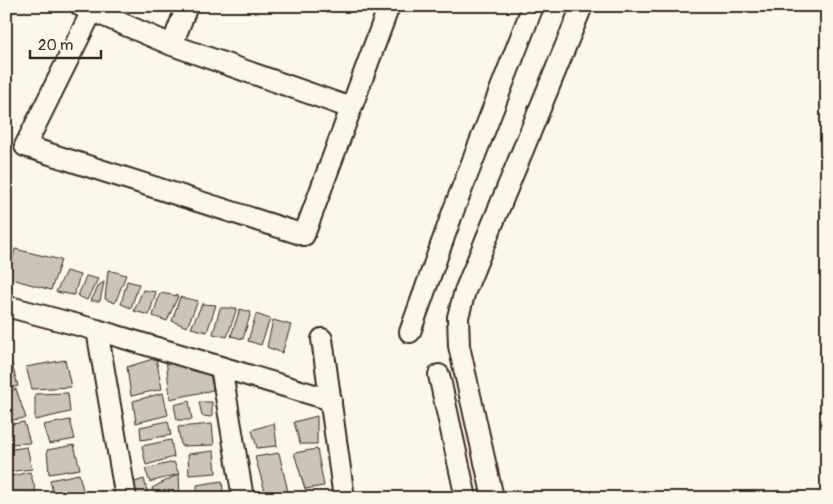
<svg xmlns="http://www.w3.org/2000/svg" width="833" height="504" viewBox="0 0 833 504" font-family="Pangolin,sans-serif">
	<style>
		.building { fill: #ccc4b9; stroke: #3b2a1e }
		.lines { fill: none; stroke-linecap: round; stroke-linejoin: round }
		.minor-casing { stroke: #3b2a1e; stroke-width: 24 }
		.minor { stroke: #fbf7ec; stroke-width: 20 }
	</style>
	<rect width="100%" height="100%" fill="#fbf7ec"/>
	<filter id="ink" filterUnits="userSpaceOnUse"><feTurbulence type="fractalNoise" baseFrequency=".02" numOctaves="2"/><feDisplacementMap in="SourceGraphic" scale="10" xChannelSelector="R" yChannelSelector="G"/><feConvolveMatrix kernelMatrix="1 2 1 2 8 2 1 2 1" color-interpolation-filters="sRGB"/></filter>
	<g filter="url(#ink)">
		<path class="building" d="M 6,249 L 11,249 L 6,269 Z
			M 15,249 L 61,260 L 51,290 L 8,278 Z
			M 108,270 L 126,275 L 115,303 L 105,299 Z
			M 66,271 L 80,275 L 74,295 L 56,292 Z
			M 86,276 L 98,279 L 87,300 L 78,296 Z
			M 127,281 L 139,284 L 131,308 L 121,304 Z
			M 104,282 L 100,301 L 91,301 L 99,285 Z
			M 143,290 L 156,292 L 149,315 L 134,311 Z
			M 160,293 L 178,296 L 167,321 L 153,316 Z
			M 180,297 L 198,301 L 187,327 L 172,321 Z
			M 202,304 L 216,305 L 207,332 L 191,328 Z
			M 220,308 L 237,308 L 227,337 L 213,334 Z
			M 240,309 L 251,312 L 243,339 L 231,336 Z
			M 256,314 L 270,319 L 261,345 L 248,341 Z
			M 273,320 L 291,325 L 282,353 L 267,347 Z
			M 156,358 L 162,389 L 131,396 L 127,367 Z
			M 166,358 L 210,372 L 213,390 L 170,399 Z
			M 65,360 L 71,387 L 32,389 L 26,367 Z
			M 11,361 L 18,386 L 6,389 L 6,362 Z
			M 16,389 L 26,418 L 6,421 L 6,393 Z
			M 68,393 L 70,412 L 35,420 L 35,394 Z
			M 163,393 L 168,415 L 136,423 L 133,401 Z
			M 189,401 L 192,420 L 177,420 L 174,405 Z
			M 199,402 L 212,402 L 212,417 L 202,416 Z
			M 317,416 L 317,444 L 300,444 L 294,422 Z
			M 70,420 L 75,439 L 49,444 L 43,425 Z
			M 168,421 L 171,435 L 141,440 L 140,427 Z
			M 24,422 L 30,443 L 6,444 L 6,425 Z
			M 274,423 L 277,446 L 257,448 L 252,430 Z
			M 212,424 L 214,445 L 181,446 L 178,427 Z
			M 171,440 L 174,457 L 146,465 L 142,446 Z
			M 74,445 L 80,469 L 49,474 L 47,450 Z
			M 27,447 L 32,469 L 7,472 L 6,450 Z
			M 317,449 L 324,486 L 305,489 L 294,453 Z
			M 214,451 L 216,473 L 189,475 L 188,454 Z
			M 279,453 L 289,496 L 267,498 L 255,457 Z
			M 174,462 L 179,474 L 150,482 L 145,469 Z
			M 30,472 L 36,492 L 15,498 L 6,498 L 6,477 Z
			M 79,474 L 84,494 L 54,498 L 50,480 Z
			M 179,474 L 180,497 L 155,498 L 152,488 Z
			M 144,479 L 149,498 L 135,498 L 132,483 Z
			M 222,481 L 224,498 L 197,498 L 197,485 Z"/>
		<g class="lines">
			<defs>
				<path id="minor" d="M 81,6 L 172,45 L 187,6
					M 92,11 L 25,146 L 304,235 L 389,6
					M 172,45 L 351,108
					M 6,306 L 97,330 L 126,498
					M 97,330 L 331,400
					M 410,332 L 454,209 L 533,6
					M 322,339 L 344,498
					M 221,367 L 243,498
					M 439,375 L 466,498
					M 493,498 L 459,346 L 458,317 L 465,291 L 582,6"/>
			</defs>
			<use href="#minor" class="minor-casing"/>
			<use href="#minor" class="minor"/>
		</g>
	</g>
	<rect width="833" height="504" fill="none" stroke="#fbf7ec" stroke-width="25"/>
	<rect x="12" y="12" width="808" height="479" fill="none" stroke="#3b2a1e" stroke-width="2" filter="url(#ink)"/>
	<path d="M30 50v8h71v-8" fill="none" stroke="#3b2a1e" stroke-width="2.5"/>
	<text x="38" y="50" font-size="15" fill="#3b2a1e" stroke="#fbf7ec" stroke-width="4" paint-order="stroke">20 m</text>
</svg>
